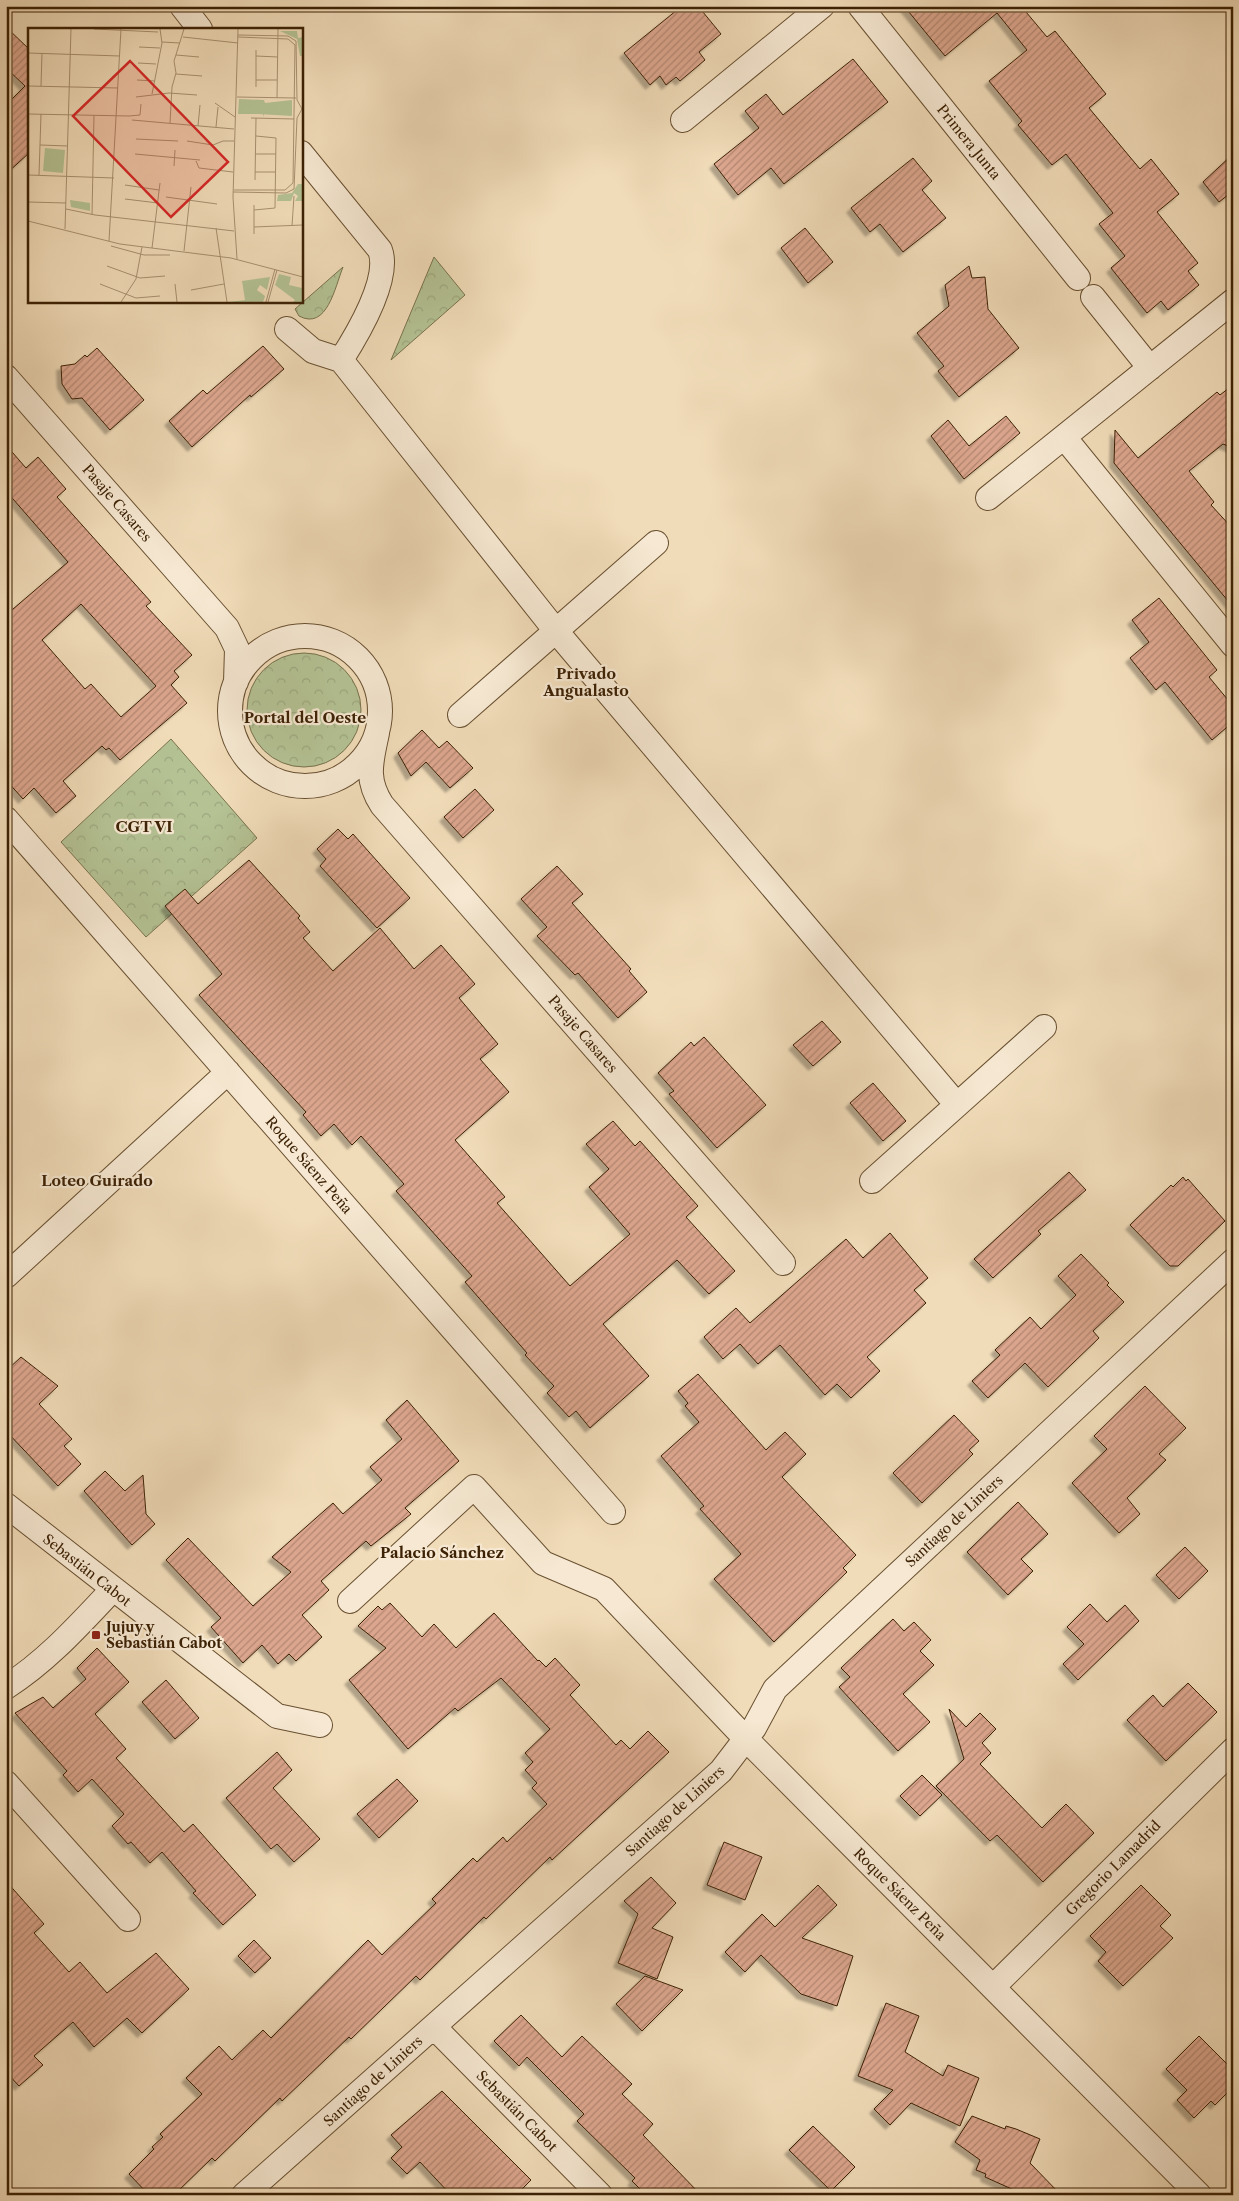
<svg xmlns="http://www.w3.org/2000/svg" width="1239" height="2201" viewBox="0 0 1239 2201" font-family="'Libre Caslon Text',serif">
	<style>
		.park { fill: url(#park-crowns); stroke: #78724c }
		.building { fill: url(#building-hatch); stroke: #3c2104; fill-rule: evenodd; filter: url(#shadow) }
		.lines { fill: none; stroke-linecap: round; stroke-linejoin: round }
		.minor-casing { stroke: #695031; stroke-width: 26 }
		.minor { stroke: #f6e8d2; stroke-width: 24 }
		.poi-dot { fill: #8f2418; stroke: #f6e8d2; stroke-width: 2 }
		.labels { text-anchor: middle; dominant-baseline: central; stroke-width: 4.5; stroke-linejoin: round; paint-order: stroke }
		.street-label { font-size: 14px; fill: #3c2104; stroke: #f6e8d2 }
		.poi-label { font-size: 14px; font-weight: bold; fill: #3c2104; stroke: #f6e8d2; text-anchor: start }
		.neighbourhood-label { font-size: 15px; font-weight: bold; fill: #3c2104; stroke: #f6e8d2 }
		.inset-road { fill: none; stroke: #a99171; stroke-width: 1 }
		.view { fill: #d62828; fill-opacity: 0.15; stroke: #d62828; stroke-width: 2.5 }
		.inset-edge { fill: none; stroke: #3c2104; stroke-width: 2.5 }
	</style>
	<defs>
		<pattern id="park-crowns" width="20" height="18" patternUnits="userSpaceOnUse" patternTransform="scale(1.25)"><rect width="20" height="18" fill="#b4c294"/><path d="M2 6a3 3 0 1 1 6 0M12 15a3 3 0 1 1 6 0" fill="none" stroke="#9ca67e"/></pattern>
		<pattern id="building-hatch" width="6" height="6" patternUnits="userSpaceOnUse" patternTransform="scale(1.25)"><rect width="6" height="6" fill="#dca68e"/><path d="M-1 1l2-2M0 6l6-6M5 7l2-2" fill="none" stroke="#b48772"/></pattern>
		<filter id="shadow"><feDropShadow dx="-4.5" dy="4.5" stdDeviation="1" flood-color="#0004"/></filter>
	</defs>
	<rect width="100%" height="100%" fill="#f1dcb9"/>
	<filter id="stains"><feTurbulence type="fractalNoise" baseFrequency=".004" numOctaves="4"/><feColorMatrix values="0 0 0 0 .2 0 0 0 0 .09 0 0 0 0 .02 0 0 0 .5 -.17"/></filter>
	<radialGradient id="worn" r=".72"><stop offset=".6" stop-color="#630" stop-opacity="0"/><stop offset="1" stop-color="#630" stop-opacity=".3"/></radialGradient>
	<path class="park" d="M 434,257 L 465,295 L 391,360 Z
		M 343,267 C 335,287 327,331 299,316 L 295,309 Z
		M247 710a57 57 0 1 1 114 0a57 57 0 1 1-114 0Z
		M 171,739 L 257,838 L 146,937 L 61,842 Z"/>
	<path class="building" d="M 682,6 L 698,6 L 721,34 L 699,52 L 705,60 L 680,81 L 676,77 L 666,85 L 660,76 L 650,85 L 624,53 Z
		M 904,6 L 1021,6 L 1047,37 L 1055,31 L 1106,94 L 1089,108 L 1140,169 L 1151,159 L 1179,194 L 1157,212 L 1198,263 L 1188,271 L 1199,285 L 1168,310 L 1161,301 L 1147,313 L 1111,268 L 1125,256 L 1099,224 L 1113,213 L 1066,154 L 1052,165 L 1018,125 L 1022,121 L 989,81 L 1027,50 L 997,13 L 945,56 Z
		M 6,27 L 29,49 L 29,153 L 6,174 L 6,105 L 25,86 L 6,68 Z
		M 853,59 L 888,102 L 784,184 L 771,168 L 738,195 L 714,164 L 759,128 L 745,111 L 766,94 L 783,115 Z
		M 1233,154 L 1233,191 L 1219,202 L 1203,182 Z
		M 913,158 L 932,181 L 922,190 L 946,218 L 903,252 L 880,224 L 870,232 L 851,208 Z
		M 805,228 L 833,262 L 808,283 L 781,248 Z
		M 969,266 L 972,278 L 985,277 L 988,309 L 1019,348 L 959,397 L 938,371 L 944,366 L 917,333 L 949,306 L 945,285 Z
		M 263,346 L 284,369 L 251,397 L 250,395 L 192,447 L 169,421 L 203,390 L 207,394 Z
		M 97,348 L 144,400 L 110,430 L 82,398 L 72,399 L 62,384 L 61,366 L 75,364 L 85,355 L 87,357 Z
		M 1233,385 L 1233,448 L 1223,444 L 1189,471 L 1214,502 L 1211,505 L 1233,529 L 1233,607 L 1114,463 L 1115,430 L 1138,458 L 1217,392 L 1220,395 Z
		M 1006,416 L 1020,433 L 964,479 L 931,436 L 948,420 L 969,446 Z
		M 6,445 L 26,468 L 38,457 L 66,489 L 57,497 L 151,602 L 146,606 L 192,655 L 174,671 L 179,677 L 171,685 L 187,703 L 120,760 L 109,748 L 106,750 L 102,746 L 63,781 L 76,796 L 56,813 L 34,788 L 23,799 L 6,780 L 6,615 L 68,562 L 6,491 ZM 81,604 L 156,686 L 121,717 L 91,684 L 85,689 L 42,640 Z
		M 1159,598 L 1217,670 L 1209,677 L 1233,706 L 1233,722 L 1212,740 L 1165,682 L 1156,690 L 1130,658 L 1149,642 L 1132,620 Z
		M 422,730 L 439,748 L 447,741 L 473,768 L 450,788 L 426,762 L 411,776 L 398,753 Z
		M 475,789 L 494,810 L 463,838 L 444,817 Z
		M 338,829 L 348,839 L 353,834 L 410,898 L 377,928 L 320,866 L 326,859 L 317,849 Z
		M 249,860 L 300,916 L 298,918 L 310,932 L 303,938 L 333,971 L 380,928 L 414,969 L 441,945 L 475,984 L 459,998 L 498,1044 L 480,1059 L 509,1092 L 455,1140 L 505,1197 L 497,1203 L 570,1286 L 630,1234 L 589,1187 L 609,1169 L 586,1144 L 613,1121 L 635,1146 L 640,1141 L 698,1206 L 686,1217 L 735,1271 L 709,1294 L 677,1260 L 603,1324 L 649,1376 L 590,1428 L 576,1411 L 569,1417 L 547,1393 L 554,1386 L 525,1355 L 527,1353 L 465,1282 L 472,1276 L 396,1191 L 404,1184 L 361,1136 L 352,1145 L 334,1124 L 321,1136 L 303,1115 L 306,1112 L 199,995 L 222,974 L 165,906 L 185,889 L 198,904 Z
		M 557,866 L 583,894 L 572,903 L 631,969 L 629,971 L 647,992 L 618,1018 L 578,973 L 575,975 L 537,936 L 547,927 L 521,899 Z
		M 822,1021 L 841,1042 L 813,1066 L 793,1045 Z
		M 704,1037 L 766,1105 L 717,1148 L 669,1094 L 674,1091 L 658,1073 L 691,1042 L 694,1046 Z
		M 873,1083 L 906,1121 L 883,1141 L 850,1103 Z
		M 1069,1172 L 1086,1190 L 1038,1231 L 1041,1234 L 993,1278 L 974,1259 Z
		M 1183,1177 L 1186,1181 L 1188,1179 L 1225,1221 L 1178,1266 L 1170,1266 L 1130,1225 L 1171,1185 L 1173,1187 Z
		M 890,1233 L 928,1278 L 914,1290 L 926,1303 L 867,1357 L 880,1371 L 851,1398 L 837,1384 L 825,1395 L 780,1345 L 758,1364 L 740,1344 L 723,1359 L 704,1337 L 736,1308 L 750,1323 L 846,1239 L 863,1258 Z
		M 1081,1254 L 1109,1283 L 1107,1285 L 1124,1302 L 1093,1331 L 1099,1338 L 1048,1387 L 1025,1363 L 988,1398 L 972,1381 L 1000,1355 L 995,1350 L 1030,1317 L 1041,1329 L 1076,1295 L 1058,1276 Z
		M 21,1357 L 58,1386 L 39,1404 L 72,1439 L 64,1446 L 81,1464 L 58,1486 L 6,1431 L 6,1371 Z
		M 698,1374 L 766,1450 L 785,1432 L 806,1454 L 782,1477 L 856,1555 L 843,1568 L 847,1572 L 774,1642 L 714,1579 L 741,1554 L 700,1509 L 704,1506 L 661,1456 L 699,1422 L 685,1406 L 688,1403 L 678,1391 Z
		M 1145,1386 L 1186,1428 L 1159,1454 L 1166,1460 L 1127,1498 L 1140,1514 L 1119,1533 L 1072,1483 L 1107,1449 L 1094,1436 Z
		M 407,1400 L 459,1461 L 405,1508 L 411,1514 L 371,1546 L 366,1541 L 321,1581 L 329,1590 L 302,1615 L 322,1637 L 296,1661 L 289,1654 L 278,1664 L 262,1645 L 243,1663 L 211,1627 L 221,1618 L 166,1560 L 188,1538 L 253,1606 L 291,1572 L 272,1557 L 333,1503 L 343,1514 L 382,1480 L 370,1467 L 402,1439 L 386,1420 Z
		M 954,1415 L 979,1441 L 969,1450 L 973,1454 L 922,1503 L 893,1473 Z
		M 105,1471 L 125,1491 L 143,1475 L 146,1514 L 155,1524 L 132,1545 L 84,1491 Z
		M 1018,1502 L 1048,1534 L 1021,1559 L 1033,1571 L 1008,1595 L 967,1552 Z
		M 1185,1547 L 1208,1571 L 1179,1599 L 1156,1575 Z
		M 390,1603 L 422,1637 L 434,1624 L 456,1648 L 494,1613 L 538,1661 L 539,1660 L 546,1667 L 555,1658 L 580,1685 L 570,1695 L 616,1745 L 621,1740 L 630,1749 L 648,1731 L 669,1752 L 552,1860 L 550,1857 L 486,1919 L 484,1917 L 420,1980 L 416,1976 L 351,2039 L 349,2037 L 282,2101 L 280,2098 L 215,2161 L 212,2158 L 174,2195 L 149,2195 L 129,2174 L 154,2149 L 152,2147 L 163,2137 L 160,2134 L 202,2094 L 186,2078 L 219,2046 L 232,2060 L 263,2030 L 271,2038 L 368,1940 L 382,1955 L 436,1903 L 432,1899 L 473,1858 L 477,1862 L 503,1837 L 507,1842 L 547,1804 L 532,1788 L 537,1783 L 525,1770 L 533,1762 L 525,1753 L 550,1729 L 501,1678 L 458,1711 L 455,1708 L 408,1749 L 349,1680 L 386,1648 L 358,1626 L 378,1606 L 382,1610 Z
		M 1090,1604 L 1107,1622 L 1125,1605 L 1139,1621 L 1078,1680 L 1063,1664 L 1084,1644 L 1067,1627 Z
		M 893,1619 L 904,1631 L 914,1622 L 931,1640 L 920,1651 L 934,1665 L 903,1694 L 930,1722 L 898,1751 L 839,1687 L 850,1677 L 841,1668 Z
		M 97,1648 L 129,1682 L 95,1714 L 126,1749 L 116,1758 L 184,1832 L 193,1824 L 256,1895 L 223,1925 L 193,1893 L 196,1891 L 162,1852 L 150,1863 L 131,1842 L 128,1844 L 112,1826 L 124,1814 L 92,1779 L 78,1792 L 63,1775 L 67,1771 L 15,1713 L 43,1697 L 53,1708 L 86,1679 L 77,1668 Z
		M 166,1680 L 199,1718 L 175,1739 L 142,1702 Z
		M 1188,1683 L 1217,1712 L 1166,1761 L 1127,1720 L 1153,1695 L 1163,1707 Z
		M 949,1709 L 966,1727 L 980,1713 L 996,1729 L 982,1743 L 991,1753 L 980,1764 L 1042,1828 L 1066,1804 L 1094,1833 L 1043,1882 L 997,1835 L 990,1841 L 936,1786 L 964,1759 Z
		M 277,1752 L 292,1770 L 273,1788 L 320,1839 L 294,1862 L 277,1844 L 271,1849 L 226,1798 Z
		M 922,1775 L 942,1795 L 920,1816 L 900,1796 Z
		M 397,1779 L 418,1801 L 379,1838 L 357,1814 Z
		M 724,1842 L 762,1857 L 745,1900 L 707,1885 Z
		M 651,1877 L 676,1903 L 652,1928 L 673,1937 L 657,1979 L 618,1963 L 638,1914 L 624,1901 Z
		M 6,1881 L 44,1924 L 34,1933 L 69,1972 L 80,1962 L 107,1993 L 156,1953 L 189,1989 L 142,2033 L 127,2018 L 94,2047 L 73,2022 L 34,2056 L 43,2065 L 19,2086 L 6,2072 Z
		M 818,1885 L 837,1905 L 802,1938 L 853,1956 L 837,2006 L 801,1994 L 761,1955 L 745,1972 L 725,1952 L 762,1914 L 775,1927 Z
		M 1141,1885 L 1171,1915 L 1160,1926 L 1173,1938 L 1123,1986 L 1098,1961 L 1106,1952 L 1090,1936 Z
		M 254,1940 L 271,1958 L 255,1973 L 238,1956 Z
		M 645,1976 L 683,1990 L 642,2031 L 616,2004 Z
		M 886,2003 L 919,2016 L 905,2052 L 943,2076 L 948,2065 L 979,2078 L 960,2126 L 911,2103 L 890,2125 L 874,2109 L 893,2090 L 858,2076 Z
		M 521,2015 L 562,2057 L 582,2036 L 632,2084 L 622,2094 L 653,2124 L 643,2135 L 701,2195 L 646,2195 L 632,2181 L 635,2178 L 577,2121 L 584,2114 L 527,2057 L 519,2066 L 494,2041 Z
		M 1199,2036 L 1233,2070 L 1233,2087 L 1215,2105 L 1211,2101 L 1194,2118 L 1177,2100 L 1187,2090 L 1166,2069 Z
		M 442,2091 L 531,2180 L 516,2195 L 451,2195 L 420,2162 L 407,2174 L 391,2158 L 402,2147 L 391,2135 Z
		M 972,2116 L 1005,2129 L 1006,2126 L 1016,2129 L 1040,2139 L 1030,2163 L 1061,2195 L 1025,2195 L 985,2177 L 986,2174 L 976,2170 L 980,2160 L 955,2142 Z
		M 813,2126 L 855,2167 L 831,2191 L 789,2150 Z"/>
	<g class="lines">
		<defs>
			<path id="minor" d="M 182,6 L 200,29
				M 860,6 L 1078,278
				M 683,120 L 822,6
				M 301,153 L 380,250 C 391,279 357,335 341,360
				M 1093,297 L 1150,368
				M 287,329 L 313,351 L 341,360 L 556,631 L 957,1105
				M 6,377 L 227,628 L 237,649 L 236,682
				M 1064,437 L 1233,645
				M 988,498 L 1233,301
				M230 711a75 75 0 1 1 150 0a75 75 0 1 1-150 0Z
				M 460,715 L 656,543
				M 377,733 C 371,762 365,779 382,805 L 783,1263
				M 6,819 L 613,1512
				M 872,1181 L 1044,1027
				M 6,1276 L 228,1072
				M 6,1505 L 277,1716 L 320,1725
				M 350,1601 L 474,1487 L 543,1563 L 604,1589 L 746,1739 L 1199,2195
				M 6,1687 C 47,1661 79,1625 112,1590
				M 6,1783 L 128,1919
				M 993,1987 L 1233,1750
				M 434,2027 L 600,2195
				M 244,2195 L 721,1771 L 754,1728 L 775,1689 L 1233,1261"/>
		</defs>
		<use href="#minor" class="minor-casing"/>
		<use href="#minor" class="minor"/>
	</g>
	<rect class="poi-dot" x="91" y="1630" width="10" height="10" rx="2.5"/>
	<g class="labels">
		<g class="street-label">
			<text transform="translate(969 142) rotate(51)">Primera Junta</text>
			<text transform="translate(117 503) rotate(49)">Pasaje Casares</text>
			<text transform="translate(583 1034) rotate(49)">Pasaje Casares</text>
			<text transform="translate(309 1165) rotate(49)">Roque Sáenz Peña</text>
			<text transform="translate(954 1521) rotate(-43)">Santiago de Liniers</text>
			<text transform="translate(87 1570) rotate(38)">Sebastián Cabot</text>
			<text transform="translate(675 1811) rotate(-42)">Santiago de Liniers</text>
			<text transform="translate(1113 1868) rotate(-45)">Gregorio Lamadrid</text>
			<text transform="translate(900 1894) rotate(45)">Roque Sáenz Peña</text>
			<text transform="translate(373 2081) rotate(-42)">Santiago de Liniers</text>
			<text transform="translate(517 2111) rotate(45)">Sebastián Cabot</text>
		</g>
		<g class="poi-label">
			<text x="106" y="1627">Jujuy y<tspan x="106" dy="16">Sebastián Cabot</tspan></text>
		</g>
		<g class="neighbourhood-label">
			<text x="586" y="673">Privado<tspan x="586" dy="17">Angualasto</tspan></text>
			<text x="305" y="717">Portal del Oeste</text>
			<text x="144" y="826">CGT VI</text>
			<text x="97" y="1180">Loteo Guirado</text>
			<text x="442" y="1552">Palacio Sánchez</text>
		</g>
	</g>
	<g transform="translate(28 28)">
		<rect width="275" height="275" fill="#f1dcb9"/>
		<path d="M 236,72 L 237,75 L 264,72 L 264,88 L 212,85 L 225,73 ZM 42,172 L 62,175 L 62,183 L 43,179 ZM 251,246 L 263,249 L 261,257 L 274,260 L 274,274 L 265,274 L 267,272 L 247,257 ZM 242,249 L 239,262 L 232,257 L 229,262 L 237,268 L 235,274 L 201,274 L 217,272 L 214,253 Z" fill="#b4c294"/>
		<path d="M 252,3 L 269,3 L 270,10 L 275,9 L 275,28 L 272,28 L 269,11 ZM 211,71 L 236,72 L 236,89 L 235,86 L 210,86 ZM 17,120 L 37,122 L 35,145 L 15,143 ZM 270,156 L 275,156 L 275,173 L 267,173 L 270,168 L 266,165 L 263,173 L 249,173 L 250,167 L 264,165 Z" fill="#b4c294"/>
		<path class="inset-road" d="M 66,1 L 130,4M 155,9 L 210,15M 134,14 L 152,15M 111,19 L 132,20M 0,25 L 92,28M 148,27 L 171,29M 228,28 L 250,29M 110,35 L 128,36M 148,46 L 174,48M 109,52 L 127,53M 228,52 L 249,52M 0,58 L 90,60M 13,58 L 14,25M 228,59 L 228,22M 124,66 L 134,15 L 132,1M 108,69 L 141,65 L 169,67M 209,69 L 268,70M 249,70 L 250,1M 187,75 L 207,89M 0,86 L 101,88 L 112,87 L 113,76M 223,90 L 266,91M 104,92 L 206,101M 142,95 L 144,59 L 148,45 L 146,33 L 156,1M 170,98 L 172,77M 188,99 L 190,79M 108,111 L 150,113M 159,113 L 185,117 L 195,113 L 206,113M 12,117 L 40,118M 107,126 L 172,132M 227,126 L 248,126M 168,133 L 171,140 L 205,144M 146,138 L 147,122M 227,144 L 248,144M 0,147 L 86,150M 11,147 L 13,86M 227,152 L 228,90M 97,157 L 131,162M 206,162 L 257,162 L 265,155 L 267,17 L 260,11 L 210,9M 205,164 L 258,165 L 266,161 L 269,90 L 274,81 L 269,72 L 268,13 L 260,8 L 210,7M 138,169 L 189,176M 97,171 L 130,175M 0,174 L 38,175M 38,181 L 67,187 L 206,203M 226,182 L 247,180 L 248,110 L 228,108M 64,187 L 66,87M 0,193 L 92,216 L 203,230 L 275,249M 264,198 L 266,168M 226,199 L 275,197M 188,200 L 192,227M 37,201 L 43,1M 226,206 L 226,177M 81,213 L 93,1M 83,218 L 116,227 L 142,227M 124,220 L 132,155M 156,223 L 163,159M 192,227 L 199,274M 209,231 L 205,169 L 210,1M 79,238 L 112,250 L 137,248M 0,249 L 0,269M 72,256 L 108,270 L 132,268M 147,256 L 149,274M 163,262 L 196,256M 93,274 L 108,251 L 114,219M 238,274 L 247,241M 240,274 L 249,242"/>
		<path class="view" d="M 102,33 L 200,134 L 143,189 L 45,88 Z"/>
		<rect width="275" height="275" class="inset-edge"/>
	</g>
	<rect width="1239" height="2201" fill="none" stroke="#f1dcb9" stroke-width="25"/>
	<rect x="8" y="8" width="1224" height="2186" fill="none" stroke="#3c2104" stroke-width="2.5"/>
	<rect x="12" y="12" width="1214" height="2176" fill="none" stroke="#3c2104"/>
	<rect width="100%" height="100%" filter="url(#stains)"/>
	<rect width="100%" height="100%" fill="url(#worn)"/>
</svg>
